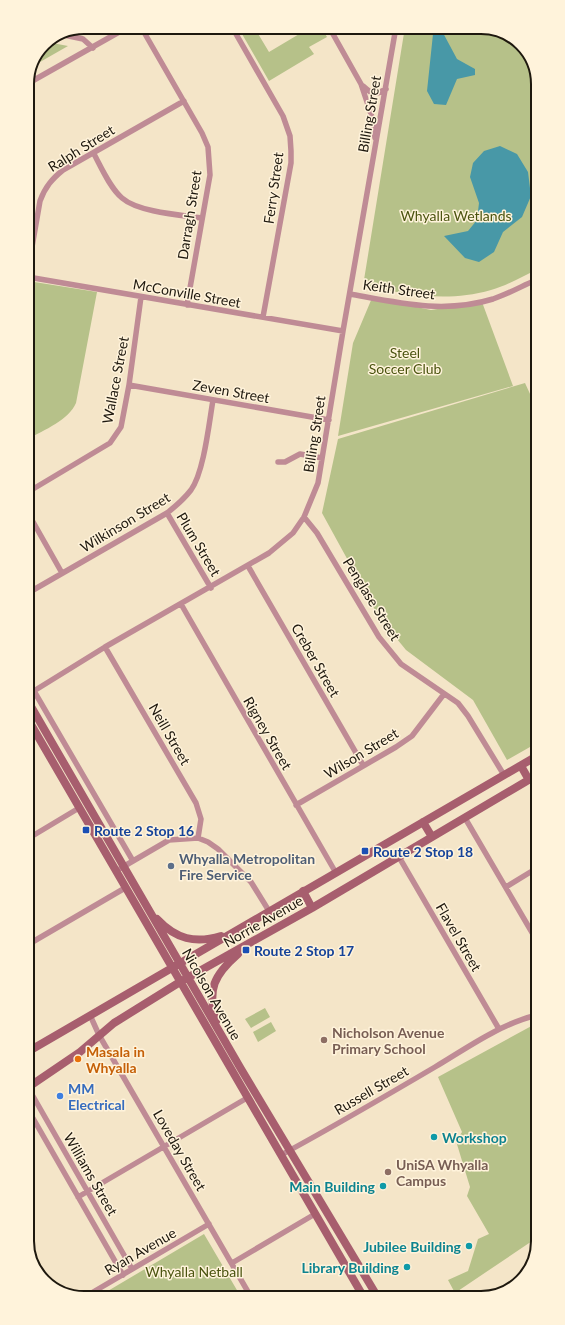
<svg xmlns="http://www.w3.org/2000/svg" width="565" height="1325" viewBox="0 0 565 1325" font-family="Lato,sans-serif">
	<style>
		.green { fill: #b6c189 }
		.water { fill: #4898a7 }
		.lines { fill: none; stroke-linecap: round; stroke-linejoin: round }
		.street { stroke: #bf8b95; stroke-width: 5.5 }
		.secondary { stroke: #a75e6e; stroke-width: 8 }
		.transit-dot { fill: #1a4fb4; stroke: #fff3db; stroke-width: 1.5 }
		.service-dot { fill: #5c6f8a; stroke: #fff3db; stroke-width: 1.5 }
		.education-dot { fill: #8d6e63; stroke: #fff3db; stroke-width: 1.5 }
		.food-dot { fill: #e8710a; stroke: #fff3db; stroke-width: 1.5 }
		.shop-dot { fill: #3f7fe0; stroke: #fff3db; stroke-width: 1.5 }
		.culture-dot { fill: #0f9aa8; stroke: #fff3db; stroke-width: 1.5 }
		.labels { text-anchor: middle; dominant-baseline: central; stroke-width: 3; stroke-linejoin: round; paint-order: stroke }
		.street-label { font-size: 14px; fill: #1e180e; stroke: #fff3db }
		.park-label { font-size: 14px; fill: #4b5410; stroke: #fff3db }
		.transit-label { font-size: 14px; font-weight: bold; fill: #164399; stroke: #fff3db; text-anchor: start }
		.service-label { font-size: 14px; font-weight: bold; fill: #4e5e75; stroke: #fff3db; text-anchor: start }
		.education-label { font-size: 14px; font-weight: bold; fill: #785e54; stroke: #fff3db; text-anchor: start }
		.food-label { font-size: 14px; font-weight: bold; fill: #c56008; stroke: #fff3db; text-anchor: start }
		.shop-label { font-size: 14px; font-weight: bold; fill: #366cbe; stroke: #fff3db; text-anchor: start }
		.culture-label { font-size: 14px; font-weight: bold; fill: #0d838f; stroke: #fff3db; text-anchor: end }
		.rim { fill: none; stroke: #1e180e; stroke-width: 2 }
	</style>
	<rect width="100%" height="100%" fill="#f4e5c8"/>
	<path class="green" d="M 238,27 L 254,27 L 269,52 L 311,27 L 321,27 L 327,37 L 309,47 L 314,54 L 269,81 Z
		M 405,27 L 485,27 L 516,39 L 535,66 L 536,270 C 521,277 506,286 491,290 C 445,303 408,294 363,286 Z
		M 47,42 L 68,46 L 33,66 L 44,43 Z
		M 28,281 L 97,292 L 76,403 C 69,420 44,430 28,439 Z
		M 372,298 L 431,310 L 482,302 L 513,386 L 338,436 L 353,343 Z
		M 525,383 L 536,407 L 537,743 L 507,760 L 473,700 L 406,650 L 379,617 L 322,513 L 338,439 Z
		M 265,1008 L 270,1017 L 251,1028 L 245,1019 Z
		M 271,1022 L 276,1031 L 258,1042 L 253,1032 Z
		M 537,1023 L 538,1237 L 455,1293 L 448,1280 L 468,1271 L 478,1239 L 489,1234 L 467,1196 L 470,1187 L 456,1141 L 462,1132 L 438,1077 Z
		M 204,1234 L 241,1297 L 96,1298 Z"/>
	<path class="water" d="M 442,31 L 457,59 L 475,69 L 475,75 L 457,79 L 446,105 L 434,104 L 427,91 L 433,34 Z
		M 500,146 L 517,154 L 528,172 L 531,196 L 522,217 L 503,232 L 494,252 L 479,262 L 465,258 L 444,236 L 468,231 L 477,220 L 479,203 L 470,177 L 473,163 L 484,151 Z"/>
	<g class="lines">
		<path class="street" d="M 141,27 L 202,133 L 208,147 L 210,175 L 187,305
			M 232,27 L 283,116 L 290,136 L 291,151 L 291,163 L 263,317
			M 329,27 L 361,84 L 373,120 L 375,138
			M 64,35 L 83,39 L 93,48
			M 27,84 L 128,27
			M 363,86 C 373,95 374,96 386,89
			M 94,154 C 101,167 110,188 122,198 C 138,212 180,215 202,218
			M 28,270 L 40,201 C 45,187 52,179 63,170 L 184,101
			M 28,277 L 343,331
			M 350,294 C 399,303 444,314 493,299 C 508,294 522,286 536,280
			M 129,385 L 329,420
			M 278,462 L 285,462 L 300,454 L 322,458
			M 28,492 L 110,443 L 121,427 L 129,385 L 141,297
			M 28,513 L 62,573
			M 167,513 L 211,588
			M 304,517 L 317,533 L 379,637 L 401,664 L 458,703 L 468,716 L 504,775
			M 248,566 L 363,765
			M 28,593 L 167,513 C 176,506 184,499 191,490 C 204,472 209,423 213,400
			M 181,604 L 336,873
			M 105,647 L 196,803 L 201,819 L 198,838
			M 34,691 L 133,861
			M 29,694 L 105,647 L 269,553 L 293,533 L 304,517 L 318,483 L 343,331 L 396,27
			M 296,805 L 396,747 L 412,736 L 444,694
			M 465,818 L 537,941
			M 29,838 L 79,808
			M 399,857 L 499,1029
			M 121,868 L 169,840 L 198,838 L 208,842 L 218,849 L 251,882 L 269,911
			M 506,887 L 537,868
			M 29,944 L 125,888
			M 90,1015 L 99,1035 L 251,1297
			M 30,1091 L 132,1269
			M 30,1113 L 123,1275
			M 281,1155 C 333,1127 384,1097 435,1067 C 467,1048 500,1024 537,1015
			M 78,1197 L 247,1098
			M 232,1263 L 315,1214
			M 83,1298 L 209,1224"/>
		<path class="secondary" d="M 29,703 L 241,1069 L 377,1296
			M 29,721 L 363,1296
			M 521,766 L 529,780
			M 423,822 L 432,837
			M 303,891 L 312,908
			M 157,919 C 176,939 195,944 221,936
			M 216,1021 C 207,989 214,975 238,954
			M 29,1051 L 537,756
			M 30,1086 L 80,1052 L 114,1023 L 180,982 L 312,908 L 537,775"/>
	</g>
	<g class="transit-dot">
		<rect x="82" y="826" width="8" height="8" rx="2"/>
		<rect x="361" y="847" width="8" height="8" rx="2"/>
		<rect x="242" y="946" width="8" height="8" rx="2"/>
	</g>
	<circle class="service-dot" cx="171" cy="866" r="4"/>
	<g class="education-dot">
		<circle cx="324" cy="1040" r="4"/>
		<circle cx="388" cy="1172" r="4"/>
	</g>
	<circle class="food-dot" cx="78" cy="1059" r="4"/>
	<circle class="shop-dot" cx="60" cy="1096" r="4"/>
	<g class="culture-dot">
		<circle cx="434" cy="1137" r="4"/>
		<circle cx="383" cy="1186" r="4"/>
		<circle cx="469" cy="1246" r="4"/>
		<circle cx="407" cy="1267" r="4"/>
	</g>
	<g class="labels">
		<g class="street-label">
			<text transform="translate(369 114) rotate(-80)">Billing Street</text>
			<text transform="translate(81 148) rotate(-32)">Ralph Street</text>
			<text transform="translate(273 188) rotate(-82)">Ferry Street</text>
			<text transform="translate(189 215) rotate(-81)">Darragh Street</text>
			<text transform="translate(399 289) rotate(8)">Keith Street</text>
			<text transform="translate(187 293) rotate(10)">McConville Street</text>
			<text transform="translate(115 380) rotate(-79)">Wallace Street</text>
			<text transform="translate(231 391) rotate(10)">Zeven Street</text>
			<text transform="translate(314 434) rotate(-81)">Billing Street</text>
			<text transform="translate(125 522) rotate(-31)">Wilkinson Street</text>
			<text transform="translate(199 544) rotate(59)">Plum Street</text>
			<text transform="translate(372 599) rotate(58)">Penglase Street</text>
			<text transform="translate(316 660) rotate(60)">Creber Street</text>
			<text transform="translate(268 733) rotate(60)">Rigney Street</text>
			<text transform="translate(170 734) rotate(60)">Neill Street</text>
			<text transform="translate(361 753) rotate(-31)">Wilson Street</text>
			<text transform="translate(263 921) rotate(-30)">Norrie Avenue</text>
			<text transform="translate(459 937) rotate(60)">Flavel Street</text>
			<text transform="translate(212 994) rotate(60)">Nicolson Avenue</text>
			<text transform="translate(371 1090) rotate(-30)">Russell Street</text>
			<text transform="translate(180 1150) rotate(60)">Loveday Street</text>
			<text transform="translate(91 1174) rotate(60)">Williams Street</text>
			<text transform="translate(140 1251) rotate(-30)">Ryan Avenue</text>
		</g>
		<g class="park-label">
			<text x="456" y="215">Whyalla Wetlands</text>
			<text x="405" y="352">Steel<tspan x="405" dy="16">Soccer Club</tspan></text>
			<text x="194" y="1271">Whyalla Netball</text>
		</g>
		<g class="transit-label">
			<text x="94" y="830">Route 2 Stop 16</text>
			<text x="373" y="851">Route 2 Stop 18</text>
			<text x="254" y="950">Route 2 Stop 17</text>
		</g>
		<g class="service-label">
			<text x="179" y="858">Whyalla Metropolitan<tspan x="179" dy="16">Fire Service</tspan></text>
		</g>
		<g class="education-label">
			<text x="332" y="1032">Nicholson Avenue<tspan x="332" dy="16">Primary School</tspan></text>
			<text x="396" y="1164">UniSA Whyalla<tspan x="396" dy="16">Campus</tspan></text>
		</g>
		<g class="food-label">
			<text x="86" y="1051">Masala in<tspan x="86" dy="16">Whyalla</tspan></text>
		</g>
		<g class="shop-label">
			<text x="68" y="1088">MM<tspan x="68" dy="16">Electrical</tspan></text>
		</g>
		<g class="culture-label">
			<text x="442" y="1137" text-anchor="start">Workshop</text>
			<text x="375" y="1186">Main Building</text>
			<text x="461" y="1246">Jubilee Building</text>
			<text x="399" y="1267">Library Building</text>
		</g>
	</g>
	<path d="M0 0H565V1325H0ZM84 34H481A50 50 0 0 1 531 84V1241A50 50 0 0 1 481 1291H84A50 50 0 0 1 34 1241V84A50 50 0 0 1 84 34Z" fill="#fff3db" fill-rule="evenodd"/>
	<path class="rim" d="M84 34H481A50 50 0 0 1 531 84V1241A50 50 0 0 1 481 1291H84A50 50 0 0 1 34 1241V84A50 50 0 0 1 84 34Z"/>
</svg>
